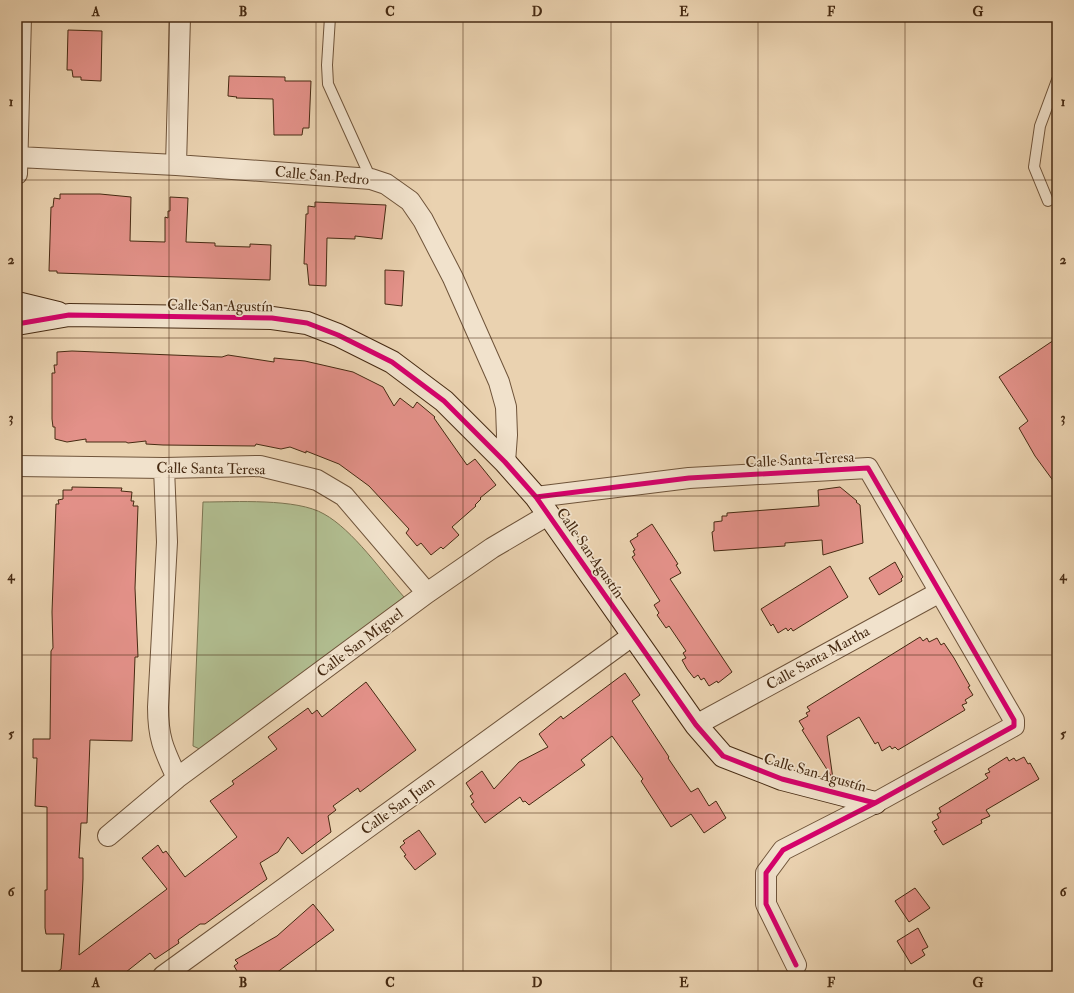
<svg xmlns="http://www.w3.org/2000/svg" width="1074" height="993" viewBox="0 0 1074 993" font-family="'IM FELL Double Pica',serif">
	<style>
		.green { fill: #b1bd90; stroke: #7c7451 }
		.building { fill: #e39189; stroke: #462a12 }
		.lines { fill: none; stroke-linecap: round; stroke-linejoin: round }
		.lane-casing { stroke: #6f543a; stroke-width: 12 }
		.street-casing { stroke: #6f543a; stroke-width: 22 }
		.secondary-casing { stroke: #462a12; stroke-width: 24 }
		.lane { stroke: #f1e2cc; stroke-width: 10 }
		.street { stroke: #f1e2cc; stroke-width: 20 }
		.secondary { stroke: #f1e2cc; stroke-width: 22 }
		.cycleway-casing { stroke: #f1e2cc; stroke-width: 8 }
		.cycleway { stroke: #d6006c; stroke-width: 5 }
		.grid { fill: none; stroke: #462a12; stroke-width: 1; stroke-opacity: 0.55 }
		.labels { text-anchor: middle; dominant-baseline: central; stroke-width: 3.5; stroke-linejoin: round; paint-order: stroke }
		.street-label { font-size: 15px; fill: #462a12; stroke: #f1e2cc }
		.neatline { fill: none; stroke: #462a12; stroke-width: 1.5 }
		.grid-label { font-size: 13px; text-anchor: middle; font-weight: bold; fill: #462a12 }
	</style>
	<rect width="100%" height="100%" fill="#ead2b0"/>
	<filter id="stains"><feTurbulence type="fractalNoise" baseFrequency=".005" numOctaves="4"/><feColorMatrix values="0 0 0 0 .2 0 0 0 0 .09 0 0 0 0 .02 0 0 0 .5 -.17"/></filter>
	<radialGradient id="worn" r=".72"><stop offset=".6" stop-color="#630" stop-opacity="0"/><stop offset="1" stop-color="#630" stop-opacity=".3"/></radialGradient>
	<path class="green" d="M 203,502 C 234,502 297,498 324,514 C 353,530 382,572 404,597 L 204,751 L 193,746 Z"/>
	<path class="building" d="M 68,30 L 102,31 L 101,81 L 81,80 L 81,77 L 73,77 L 72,70 L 67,70 Z
		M 229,76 L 285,77 L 285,81 L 311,81 L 309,128 L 303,128 L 302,135 L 274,135 L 273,99 L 236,98 L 237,97 L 228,96 Z
		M 60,194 L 100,194 L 131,197 L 130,241 L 165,242 L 165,217 L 168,218 L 168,211 L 170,211 L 170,197 L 188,198 L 186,242 L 215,243 L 215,246 L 250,247 L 250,244 L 271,245 L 270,280 L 57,273 L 57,271 L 49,271 L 51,207 L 53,207 L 54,198 L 60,199 Z
		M 315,202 L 386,205 L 382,239 L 355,236 L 355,239 L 327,238 L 326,286 L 309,285 L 307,264 L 304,264 L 306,214 L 308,214 L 308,206 L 315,207 Z
		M 385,270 L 404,271 L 402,306 L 385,304 Z
		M 1057,338 L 1057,486 L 1035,456 L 1019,428 L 1028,421 L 999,377 Z
		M 72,351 L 222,357 L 228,355 L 274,362 L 274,358 L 305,361 L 353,372 L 383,387 L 394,406 L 400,398 L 413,408 L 417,402 L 435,417 L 434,418 L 467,465 L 475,459 L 496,485 L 480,498 L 481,499 L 475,505 L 476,506 L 452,527 L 459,535 L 443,549 L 441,547 L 431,555 L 421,543 L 417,546 L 406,533 L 409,529 L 369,486 L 339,464 L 306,451 L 306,453 L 290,447 L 281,449 L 256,444 L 255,446 L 163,445 L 146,444 L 146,441 L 128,443 L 126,442 L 86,442 L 86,439 L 67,442 L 55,439 L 55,427 L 53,427 L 52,419 L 52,373 L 55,373 L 54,365 L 57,365 L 57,352 Z
		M 72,487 L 122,488 L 121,491 L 132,492 L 131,501 L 134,501 L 133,506 L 138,506 L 135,588 L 138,657 L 135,657 L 132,741 L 90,740 L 87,823 L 81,823 L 79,858 L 83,858 L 83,879 L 79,955 L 167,889 L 142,858 L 158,845 L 163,853 L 166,851 L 185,877 L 237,837 L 210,801 L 234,784 L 232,781 L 277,749 L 268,737 L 308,708 L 312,714 L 317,710 L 322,717 L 366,682 L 416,750 L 360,792 L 358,788 L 333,806 L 336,810 L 328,816 L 331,832 L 302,854 L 288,837 L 278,852 L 260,863 L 267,879 L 205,924 L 200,924 L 178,940 L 179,943 L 155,959 L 150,953 L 121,976 L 52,976 L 61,969 L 64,934 L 46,934 L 45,928 L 45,890 L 47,890 L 47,807 L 35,806 L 37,758 L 33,758 L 33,739 L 50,739 L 51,651 L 53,648 L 52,612 L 56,504 L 59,504 L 58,500 L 63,499 L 63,490 L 72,490 Z
		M 840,487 L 857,501 L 856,502 L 860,505 L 863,543 L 823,555 L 822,540 L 785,543 L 785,546 L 714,551 L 712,532 L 714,531 L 714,522 L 722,521 L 722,516 L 727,516 L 727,513 L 819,506 L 818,490 Z
		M 652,524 L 678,564 L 676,565 L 681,573 L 670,579 L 732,672 L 718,683 L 717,681 L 709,686 L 704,678 L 701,680 L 698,675 L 694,678 L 687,669 L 682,660 L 686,658 L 683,653 L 686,651 L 669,626 L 666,628 L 657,615 L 659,613 L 654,605 L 660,601 L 632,557 L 635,555 L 633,551 L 635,550 L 630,541 L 638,536 L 637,534 Z
		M 895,562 L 903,577 L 901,579 L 902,581 L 879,595 L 869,578 Z
		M 830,566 L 848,597 L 793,631 L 791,628 L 788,631 L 786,628 L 778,633 L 773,624 L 771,626 L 761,609 Z
		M 920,637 L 923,641 L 927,638 L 929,642 L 937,638 L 941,645 L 944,643 L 954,658 L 970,686 L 968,687 L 973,695 L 965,700 L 967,703 L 962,705 L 965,710 L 898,750 L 895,747 L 892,749 L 890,746 L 882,751 L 878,742 L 875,744 L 859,717 L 827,736 L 833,779 L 802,730 L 804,729 L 799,721 L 808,716 L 806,713 L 810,711 L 807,707 Z
		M 625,673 L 640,695 L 632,701 L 669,757 L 668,758 L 691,792 L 698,788 L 709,806 L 716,801 L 726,818 L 704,833 L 691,814 L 671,827 L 641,781 L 643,779 L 612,736 L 581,760 L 585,765 L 529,805 L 525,801 L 523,802 L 520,797 L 485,823 L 471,804 L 474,802 L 470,796 L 473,794 L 466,783 L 482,771 L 494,789 L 519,762 L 548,747 L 539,734 L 561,716 L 563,719 Z
		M 1007,757 L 1009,761 L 1014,758 L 1016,761 L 1024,757 L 1028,764 L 1030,763 L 1039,779 L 986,810 L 990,816 L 981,820 L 982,823 L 943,845 L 934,831 L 937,830 L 932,822 L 939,818 L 937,814 L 941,812 L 939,808 L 988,778 L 985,774 L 990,772 L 988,769 Z
		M 419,830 L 436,854 L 415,870 L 404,856 L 406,855 L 400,847 L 405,843 L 403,841 Z
		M 915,888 L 930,908 L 909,922 L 895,901 Z
		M 313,904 L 334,930 L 272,976 L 240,976 L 234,966 L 238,963 L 235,960 L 277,936 Z
		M 918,928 L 928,947 L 922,950 L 925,955 L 911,964 L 897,941 Z"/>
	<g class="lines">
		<defs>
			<path id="lane" d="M 330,17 L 327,65 L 328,84 L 371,179
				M 1048,201 L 1034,167 L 1040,126 L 1057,80"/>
			<path id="street" d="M 18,157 L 176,165 L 358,178 L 371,179 L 386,184 L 410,201 L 423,220 L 453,278 L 499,382 L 506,407 L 507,435 L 505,462
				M 176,165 L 180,17
				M 17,174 L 21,17
				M 17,466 L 164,468 L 260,466 L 317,480 L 344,496 L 427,593
				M 164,468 L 167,542 L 158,707 C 158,739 164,750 177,778
				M 536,497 L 689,478 L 868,468 L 1014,720 L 1014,726 L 875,803 L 783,850 L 766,873 L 766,904 L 796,965
				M 696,725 L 940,592
				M 108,836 L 177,778 L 427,593 L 492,548 L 548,515
				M 163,976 L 632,636"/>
			<path id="secondary" d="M 17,303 L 58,313
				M 17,324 L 69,315 L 272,318 L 307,323 L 338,335 L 392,362 L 444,401 L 505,462 L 536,497 L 696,725 L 723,756 L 782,779 L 875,803"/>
		</defs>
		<use href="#lane" class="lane-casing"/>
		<use href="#street" class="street-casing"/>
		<use href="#secondary" class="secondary-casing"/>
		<use href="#lane" class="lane"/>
		<use href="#street" class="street"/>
		<use href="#secondary" class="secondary"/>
		<defs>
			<path id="cycleway" d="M 17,324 L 69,315 L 272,318 L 307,323 L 338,335 L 392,362 L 444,401 L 505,462 L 536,497 L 696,725 L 723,756 L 782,779 L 875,803
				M 536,497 L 689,478 L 868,468 L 1014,720 L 1014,726 L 875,803 L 783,850 L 766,873 L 766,904 L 796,965"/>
		</defs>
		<use href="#cycleway" class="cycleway-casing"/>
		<use href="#cycleway" class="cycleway"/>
	</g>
	<path class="grid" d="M 169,17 L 169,976M 316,17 L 316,976M 463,17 L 463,976M 611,17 L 611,976M 758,17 L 758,976M 905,17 L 905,976M 17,180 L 1057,180M 17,338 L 1057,338M 17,496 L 1057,496M 17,655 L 1057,655M 17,813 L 1057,813"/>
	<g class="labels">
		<g class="street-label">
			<text transform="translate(322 176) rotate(5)">Calle San Pedro</text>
			<text transform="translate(220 306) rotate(1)">Calle San Agustín</text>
			<text transform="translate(800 460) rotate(-3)">Calle Santa Teresa</text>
			<text transform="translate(211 469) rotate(1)">Calle Santa Teresa</text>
			<text transform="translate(590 553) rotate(55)">Calle San Agustín</text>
			<text transform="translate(360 643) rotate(-37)">Calle San Miguel</text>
			<text transform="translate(818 658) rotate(-29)">Calle Santa Martha</text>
			<text transform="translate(815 773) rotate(16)">Calle San Agustín</text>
			<text transform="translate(398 806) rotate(-36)">Calle San Juan</text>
		</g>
	</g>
	<rect width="1074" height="993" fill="none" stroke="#ead2b0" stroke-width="44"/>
	<rect x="22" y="22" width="1030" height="949" class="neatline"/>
	<g class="grid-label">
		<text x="96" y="16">A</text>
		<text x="243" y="16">B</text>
		<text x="390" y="16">C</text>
		<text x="537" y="16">D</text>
		<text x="684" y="16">E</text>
		<text x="831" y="16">F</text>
		<text x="978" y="16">G</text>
		<text x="11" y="106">1</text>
		<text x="1063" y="106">1</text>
		<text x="11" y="264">2</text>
		<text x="1063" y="264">2</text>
		<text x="11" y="422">3</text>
		<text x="1063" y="422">3</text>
		<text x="11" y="580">4</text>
		<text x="1063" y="580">4</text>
		<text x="11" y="738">5</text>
		<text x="1063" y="738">5</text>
		<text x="11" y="896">6</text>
		<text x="1063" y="896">6</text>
		<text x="96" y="987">A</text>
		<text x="243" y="987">B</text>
		<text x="390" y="987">C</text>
		<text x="537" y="987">D</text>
		<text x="684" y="987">E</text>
		<text x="831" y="987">F</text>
		<text x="978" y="987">G</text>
	</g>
	<rect width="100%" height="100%" filter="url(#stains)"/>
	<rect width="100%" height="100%" fill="url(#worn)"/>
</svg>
